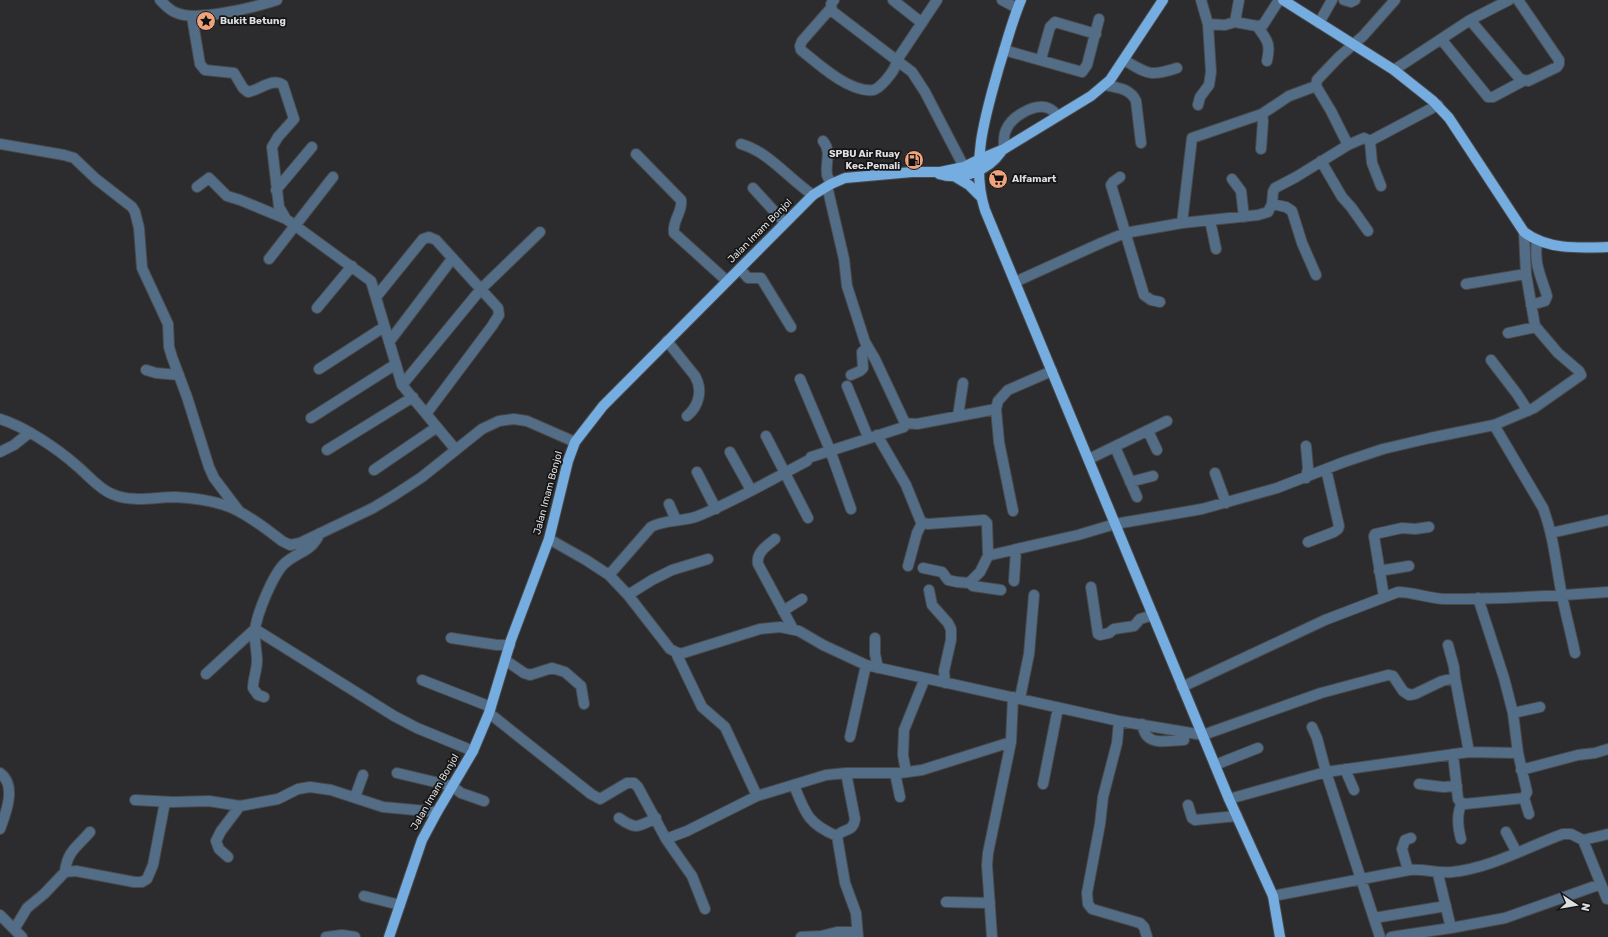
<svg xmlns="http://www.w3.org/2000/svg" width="1608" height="937" viewBox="0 0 1608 937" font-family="Rubik,sans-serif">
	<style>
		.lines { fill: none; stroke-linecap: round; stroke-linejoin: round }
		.minor-casing { stroke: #48494b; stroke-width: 12 }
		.major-casing { stroke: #48494b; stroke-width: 12 }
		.minor { stroke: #536d87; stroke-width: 10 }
		.major { stroke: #75ade1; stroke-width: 10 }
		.labels { text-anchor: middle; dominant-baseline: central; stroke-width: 3.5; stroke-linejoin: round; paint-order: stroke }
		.poi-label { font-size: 10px; font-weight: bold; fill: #dedfe0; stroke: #151516; text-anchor: start }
		.street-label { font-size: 10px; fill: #dedfe0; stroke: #151516 }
	</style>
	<rect width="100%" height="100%" fill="#2c2c2f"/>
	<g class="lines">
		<defs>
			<path id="minor" d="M 160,0 C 165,5 170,11 177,13 C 197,22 255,7 277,0
				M 834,0 L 831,4 L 832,11 L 912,72 L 925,92 L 964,167
				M 893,0 L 922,23
				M 1002,0 L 1017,8
				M 1344,0 L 1351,2 L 1355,0
				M 831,8 L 802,41 L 800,46 L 801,50 C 818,64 850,93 873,90 C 878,89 881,85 885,81 C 890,75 896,69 897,60 L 937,0
				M 192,17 L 200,64 L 205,70 L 234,73 L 243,88 L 248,92 C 260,90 273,77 283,85 L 294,119 L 278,137 L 272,147 L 279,207 L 286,219
				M 1470,20 L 1509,0
				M 1235,22 L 1239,0
				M 1319,23 L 1332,0
				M 1208,24 L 1225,25 L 1235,22 L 1257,26 L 1263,25 L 1279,0
				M 1257,26 C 1267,40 1271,43 1267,61
				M 1441,39 L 1488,97 L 1493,97 L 1523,81
				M 1004,50 L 1082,72 L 1087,65 L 1099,19
				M 1041,59 L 1050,27 L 1055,22 L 1096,34
				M 1124,60 C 1148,74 1150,77 1177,68
				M 1394,70 L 1470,20 L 1520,79 L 1528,81 L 1557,67 L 1559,64 L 1559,60 L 1518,0
				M 1105,85 C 1117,88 1130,88 1136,101 L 1141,143
				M 1198,105 L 1200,97 L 1209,85 L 1211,72 L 1208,24 L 1201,0
				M 823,141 C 832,152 825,162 827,175 C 828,178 830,181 831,184
				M 1370,141 L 1438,105
				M 0,144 L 64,155 L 74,158 L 96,179 L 132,207 L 135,212 L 139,228 L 142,268 L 168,324 L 169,347 L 172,357 L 187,397 L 209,467 L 214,478 L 239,511
				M 741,144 C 769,152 789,179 813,195
				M 1348,145 L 1364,138 L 1370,141 L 1372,163 L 1381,186
				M 1004,149 C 1004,143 1003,136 1006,130 C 1011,117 1034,103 1048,108 C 1052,109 1055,113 1058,116
				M 1261,149 L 1263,121 L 1262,114
				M 636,154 L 681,200 C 683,212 672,220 674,233 L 727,281
				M 1321,161 L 1342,197 L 1351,207 L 1368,231
				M 1120,177 L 1113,182 L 1111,185 L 1144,295 L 1151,300 L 1160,302
				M 1232,179 L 1241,191 L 1244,217
				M 197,187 L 209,178 L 227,196 L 240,200 L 286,219 L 371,281 L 402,385 L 456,450
				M 753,188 L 784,222
				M 276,190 L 312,147
				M 1272,204 L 1286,207 L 1292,211 L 1302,243 L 1316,275
				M 1210,220 L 1216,249
				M 1182,223 L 1192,138 L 1262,114 L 1289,96 L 1316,86
				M 269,259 L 333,177
				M 740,269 L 748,278 L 761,278 L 791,327
				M 1015,282 L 1101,243 L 1125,233 L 1182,223 L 1258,215 L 1268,212 L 1272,204 L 1273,192 L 1275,188 L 1296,177 L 1348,145 L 1331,111 L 1316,86 L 1317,80 L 1339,57 L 1363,36 L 1395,0
				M 1466,284 L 1526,274
				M 376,297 L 423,239 L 429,237 L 436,240 L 498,308 L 499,315 L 492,326 L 426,414
				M 1531,305 L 1545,301 L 1547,296 C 1540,273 1534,265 1537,240
				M 317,308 L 352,266
				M 1508,333 L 1536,327
				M 667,341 L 695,376 C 703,390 699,406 687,416
				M 389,342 L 452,259
				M 1491,360 L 1517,394 L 1528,411
				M 319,369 L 384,327
				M 146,370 L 156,373 L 179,375
				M 851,375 L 860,371 L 863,368 L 862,352 L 868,347
				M 800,379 L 830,450 L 851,509
				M 402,385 L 481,289 L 540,232
				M 847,386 L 868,437
				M 958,416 L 963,383
				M 311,418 L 396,364
				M 0,419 C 24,426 58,449 77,466 C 88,475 99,489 112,494 C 132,503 155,497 175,497 C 196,498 221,501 240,512 C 255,520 269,531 282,541 L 290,545 L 300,543 L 373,508 L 393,496 L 422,477 L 482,429 L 499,421 L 514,419 L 527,421 L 575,442
				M 905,423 L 917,424 L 996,409
				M 1494,425 L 1543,508 C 1554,537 1556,566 1562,596 C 1566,615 1571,634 1575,653
				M 1148,431 L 1157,450
				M 877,435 L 906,485 L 921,522 L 928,524 L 984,520 L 987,523 L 988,553 L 991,555 L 1078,535 L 1115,524 L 1202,509 L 1277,488 L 1344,462 L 1383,449 L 1430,438 L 1494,425 L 1534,408 L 1581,375 L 1579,371 L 1558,353 L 1535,326 L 1526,274 L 1524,232
				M 766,436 L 808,518
				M 1306,446 L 1308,468 L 1306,478
				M 1115,447 L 1137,497
				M 327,450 L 413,397
				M 0,452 L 14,445 L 29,433
				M 730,452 L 751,490
				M 811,457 L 904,427 L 905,423 L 875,359 L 865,342 L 847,286 L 844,259 L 827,186
				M 1089,459 L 1167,421
				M 374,470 L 437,427
				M 697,472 L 716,509
				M 1215,473 L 1226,503
				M 1130,482 L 1153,476
				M 669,504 L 676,520
				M 1013,511 L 999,442 L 996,409 L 998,401 L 1008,390 L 1052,371
				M 1551,533 L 1608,520
				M 549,539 L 586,560 L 609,575 L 628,595 L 670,649 L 680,654 L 760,629 L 780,627 L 799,631 L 823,645 L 866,665 L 1119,721 L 1203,735 L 1321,693 L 1388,675 L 1393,676 L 1403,691 L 1409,695 L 1415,694 L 1442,681 L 1455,678 L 1469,752
				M 775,539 C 767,546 756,552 758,564 L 793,629
				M 1308,542 L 1334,532 L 1338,529 L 1339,526 L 1326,469
				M 908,566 L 917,533 L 922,523
				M 923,568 L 942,572 L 948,580 L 957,582 L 969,583 L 980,572 L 989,554
				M 1379,571 L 1409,566
				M 609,575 L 651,527 C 665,519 683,522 698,516 C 735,501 771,480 807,461
				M 1014,581 L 1016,549
				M 969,583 L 973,586 L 1001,590
				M 1091,587 L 1098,634 L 1100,635 L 1109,633 L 1114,629 L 1134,626 L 1140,619 L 1153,615
				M 929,590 L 932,605 L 948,623 L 951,629 L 951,640 L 944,671 L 945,683
				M 628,595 L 652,580 L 672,570 L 708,559
				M 1384,597 L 1374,536 L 1375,534 L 1402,528 L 1415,529 L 1429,527
				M 1478,598 L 1504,678 L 1513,713 L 1518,753 L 1527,792 L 1524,798 L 1529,814
				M 783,611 L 802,599
				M 451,638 L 497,645 L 510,645
				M 875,638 L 875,654 L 878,668
				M 1448,645 L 1454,667 L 1455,678
				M 676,653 L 702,707 L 725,727 L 757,796
				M 505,660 L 524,673 L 530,675 L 552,668 L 565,672 L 581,686 L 584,704
				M 206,674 L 255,629 L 394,716 L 417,728 L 473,751
				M 422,680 L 491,707
				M 1182,687 L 1325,620 L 1398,592 C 1414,592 1430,599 1446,599 C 1500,599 1554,596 1608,592
				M 264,697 L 258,695 L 253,688 C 253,679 257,670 257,661 C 257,651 254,641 255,631 C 256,615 273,575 284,564 C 298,551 311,553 320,533
				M 1020,698 L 1029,654 L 1034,595
				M 489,713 L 591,794 L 600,799 L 627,783 L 634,783 L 638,787 L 666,839 L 687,831 L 757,796 L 826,775 L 846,773 L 900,773 L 922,770 L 1011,742
				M 1513,713 L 1540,707
				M 1119,721 L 1117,743 L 1103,797 L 1100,824 L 1087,893 L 1088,904 L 1092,909 L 1140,923 L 1144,927 L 1147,937
				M 1142,724 C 1143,728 1144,733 1147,736 C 1155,745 1173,740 1184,740
				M 1312,727 L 1317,738 L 1326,772 L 1380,937
				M 850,737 L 866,665
				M 1453,754 L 1458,799 L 1460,802 L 1465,804 L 1524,798
				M 1215,765 L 1258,748
				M 1345,769 L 1354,790
				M 1521,770 L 1578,755 L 1595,753 L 1608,749
				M 906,772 L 903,755 L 904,730 L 925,678
				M 0,773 C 17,785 6,813 0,829
				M 397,773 L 452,786 L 461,793 L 484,801
				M 895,773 L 900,797
				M 1043,784 L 1058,708
				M 1419,784 L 1443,787 L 1457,786
				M 794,785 C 805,813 808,824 837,836
				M 355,797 L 363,775
				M 1229,799 L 1326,772 L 1469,752 L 1518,753
				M 135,800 L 173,802 L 209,801 L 240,806 L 278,799 L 298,789 L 310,787 L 331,790 L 383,807 L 437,812
				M 1188,805 L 1192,818 L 1195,820 L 1237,816
				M 619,818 C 636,830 638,827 656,818
				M 1506,832 L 1517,853
				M 837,836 L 845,883 L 856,913 L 858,937
				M 837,836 C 843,828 853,833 855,819 L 846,773
				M 666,839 L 692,876 L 705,909
				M 1461,839 C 1458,828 1456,814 1462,803
				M 1583,840 L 1607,899
				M 228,857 L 219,849 L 216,841 L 221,831 L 240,806
				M 1408,870 L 1402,849 L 1405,840 L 1411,838
				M 65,872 C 67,851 78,846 90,832
				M 1438,874 L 1451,928 L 1505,918 L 1601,884
				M 364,896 L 400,905
				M 1273,896 L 1409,870 C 1424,868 1437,874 1452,872 C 1491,868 1527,847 1563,834 L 1571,834 L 1583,840 L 1608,834
				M 946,902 L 990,903
				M 0,915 L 22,937
				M 1374,918 L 1446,906
				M 15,928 L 27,908 L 44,894 L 65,872 L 76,871 L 134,882 L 142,882 L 147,879 L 153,865 L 165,802
				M 326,937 L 342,935 L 355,937
				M 801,937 L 821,936
				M 821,937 L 821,936 L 837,932 L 857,932
				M 992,937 L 987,865 L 988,853 L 1011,742 L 1013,697
				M 1391,937 L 1451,928"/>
			<path id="major" d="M 1021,0 C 1012,21 1006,45 999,67 C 986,113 970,163 985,210 L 1229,799 L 1273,896 L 1280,937
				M 1283,0 L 1394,70 L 1433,101 L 1449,118 L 1524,232 C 1548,250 1579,248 1608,247
				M 939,174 C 961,181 988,171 1001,152
				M 954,176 L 969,185 L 981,197
				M 389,937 L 422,840 L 437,812 L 473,751 L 489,713 L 511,640 L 549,539 L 568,461 L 575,442 L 603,406 L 813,195 L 831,184 L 845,178 L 912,172 L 940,172 L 964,167 L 980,159 L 1004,149 L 1091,96 L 1110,80 L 1163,0"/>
		</defs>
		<use href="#minor" class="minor-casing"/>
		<use href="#major" class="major-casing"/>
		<use href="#minor" class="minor"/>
		<use href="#major" class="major"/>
	</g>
	<defs>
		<symbol id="sight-disc" viewBox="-11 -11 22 22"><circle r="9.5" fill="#f0a27a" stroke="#151516"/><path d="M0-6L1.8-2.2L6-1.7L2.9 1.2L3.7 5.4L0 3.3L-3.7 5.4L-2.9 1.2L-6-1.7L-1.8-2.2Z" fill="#111"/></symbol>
		<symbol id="fuel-disc" viewBox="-11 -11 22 22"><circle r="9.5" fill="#f0a27a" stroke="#151516"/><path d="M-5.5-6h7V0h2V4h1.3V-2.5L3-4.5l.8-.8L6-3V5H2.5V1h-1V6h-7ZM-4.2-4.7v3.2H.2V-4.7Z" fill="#111"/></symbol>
		<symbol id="supermarket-disc" viewBox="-11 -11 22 22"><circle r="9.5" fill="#f0a27a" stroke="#151516"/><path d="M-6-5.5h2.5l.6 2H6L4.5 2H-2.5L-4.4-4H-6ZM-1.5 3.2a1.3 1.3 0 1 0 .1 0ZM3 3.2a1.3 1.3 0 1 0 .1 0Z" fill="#111"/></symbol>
	</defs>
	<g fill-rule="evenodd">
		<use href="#sight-disc" x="195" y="10" width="22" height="22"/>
		<use href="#fuel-disc" x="903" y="149" width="22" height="22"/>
		<use href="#supermarket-disc" x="987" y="168" width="22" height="22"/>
	</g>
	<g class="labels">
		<g class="poi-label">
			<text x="220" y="21">Bukit Betung</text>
			<text x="900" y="154" text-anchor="end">SPBU Air Ruay<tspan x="900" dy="12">Kec.Pemali</tspan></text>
			<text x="1012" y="179">Alfamart</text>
		</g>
		<g class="street-label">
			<text transform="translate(760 231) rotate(-45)">Jalan Imam Bonjol</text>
			<text transform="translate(548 493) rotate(-75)">Jalan Imam Bonjol</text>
			<text transform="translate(435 792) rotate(-60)">Jalan Imam Bonjol</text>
		</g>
	</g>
	<g transform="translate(1576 905) rotate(102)" stroke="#151516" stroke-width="3" paint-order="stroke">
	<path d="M0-3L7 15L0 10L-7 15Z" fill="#dedfe0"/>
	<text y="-6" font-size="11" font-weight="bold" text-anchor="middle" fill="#dedfe0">N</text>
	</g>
</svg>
